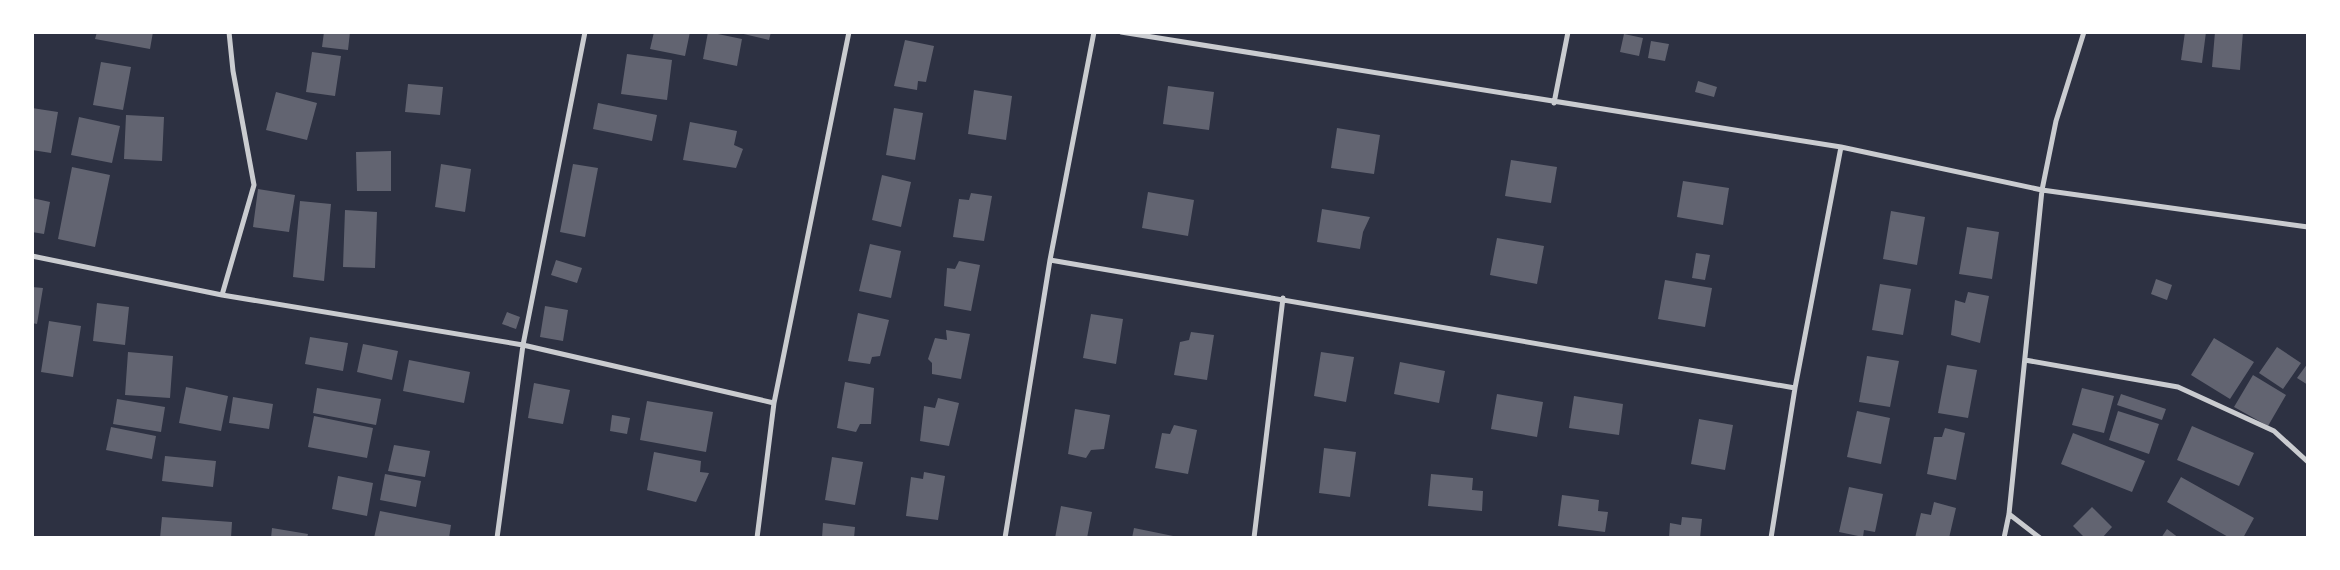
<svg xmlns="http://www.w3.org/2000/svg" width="2340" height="570" viewBox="0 0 2340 570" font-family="Helvetica,sans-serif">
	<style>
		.building { fill: #626471 }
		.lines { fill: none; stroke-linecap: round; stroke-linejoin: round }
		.minor { stroke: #caccd0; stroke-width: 5 }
	</style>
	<rect width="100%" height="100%" fill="#2d3142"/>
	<path class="building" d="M 97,32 L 153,32 L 150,49 L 95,39 Z
		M 324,32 L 350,32 L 348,50 L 322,47 Z
		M 654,32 L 690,32 L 685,56 L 650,49 Z
		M 708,32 L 742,39 L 737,66 L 703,59 Z
		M 735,32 L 771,32 L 769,40 Z
		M 2185,32 L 2206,32 L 2202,63 L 2181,60 Z
		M 2215,32 L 2243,32 L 2240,70 L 2212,67 Z
		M 1624,34 L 1643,38 L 1639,56 L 1620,52 Z
		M 905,40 L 934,46 L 926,82 L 918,81 L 917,90 L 894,86 Z
		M 1651,41 L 1669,44 L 1665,61 L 1648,58 Z
		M 312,52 L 341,56 L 335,96 L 306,92 Z
		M 627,54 L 672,60 L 667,100 L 621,94 Z
		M 101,62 L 131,67 L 123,110 L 93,105 Z
		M 1698,81 L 1717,87 L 1714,97 L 1695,92 Z
		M 408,84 L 443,87 L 440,115 L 405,112 Z
		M 1168,86 L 1214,92 L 1209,130 L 1163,124 Z
		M 974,90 L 1012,96 L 1006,140 L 968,134 Z
		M 276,92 L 317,103 L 307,140 L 266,130 Z
		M 598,103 L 657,115 L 652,141 L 593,129 Z
		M 32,108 L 58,112 L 51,153 L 32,150 Z
		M 894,108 L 923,113 L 915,160 L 886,155 Z
		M 126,115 L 164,117 L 162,161 L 124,159 Z
		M 79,117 L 120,126 L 112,163 L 71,155 Z
		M 690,122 L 737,131 L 734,145 L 743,149 L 736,168 L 683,160 Z
		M 1337,128 L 1380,135 L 1374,174 L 1331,168 Z
		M 391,151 L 391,191 L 357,191 L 356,152 Z
		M 1511,160 L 1557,167 L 1551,203 L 1505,196 Z
		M 441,164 L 471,169 L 465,212 L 435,207 Z
		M 573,164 L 598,168 L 585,237 L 560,232 Z
		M 72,167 L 110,175 L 95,247 L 58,239 Z
		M 882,175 L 911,182 L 901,227 L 872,220 Z
		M 1683,181 L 1729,188 L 1723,225 L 1677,217 Z
		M 258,189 L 295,195 L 289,232 L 253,227 Z
		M 1148,192 L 1194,200 L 1188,236 L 1142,228 Z
		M 971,193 L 992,196 L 984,241 L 953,237 L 959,199 L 969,200 Z
		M 32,198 L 50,202 L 44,234 L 32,232 Z
		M 300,201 L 331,204 L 324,281 L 293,277 Z
		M 1322,209 L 1370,217 L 1363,232 L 1360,249 L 1317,242 Z
		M 345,210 L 377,212 L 375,268 L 343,267 Z
		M 1891,211 L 1925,217 L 1917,265 L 1883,259 Z
		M 1967,227 L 1999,232 L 1992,279 L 1959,274 Z
		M 1497,238 L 1544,246 L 1537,284 L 1490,275 Z
		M 870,244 L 901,251 L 891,298 L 859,291 Z
		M 1696,253 L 1710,255 L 1705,280 L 1692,278 Z
		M 556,260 L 582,268 L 577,283 L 551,275 Z
		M 959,261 L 980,265 L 971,311 L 944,306 L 947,268 L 955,269 Z
		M 2156,279 L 2172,285 L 2167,300 L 2151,294 Z
		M 1665,280 L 1712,288 L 1705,327 L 1658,319 Z
		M 1880,284 L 1911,289 L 1903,335 L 1872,330 Z
		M 32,287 L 43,288 L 37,324 L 32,323 Z
		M 1968,292 L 1989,296 L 1980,343 L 1951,335 L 1955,300 L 1965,303 Z
		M 97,303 L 129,307 L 125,345 L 93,341 Z
		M 545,306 L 568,310 L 563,341 L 540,337 Z
		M 507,312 L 520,317 L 516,329 L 502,324 Z
		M 858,313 L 889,320 L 880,356 L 872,357 L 870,364 L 848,361 Z
		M 1091,314 L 1123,319 L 1116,364 L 1083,358 Z
		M 49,321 L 81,326 L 73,377 L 41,372 Z
		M 946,330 L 970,334 L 961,379 L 932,374 L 932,363 L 928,359 L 935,338 L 947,340 Z
		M 1191,332 L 1214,335 L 1207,380 L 1174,375 L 1180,342 L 1189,340 Z
		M 310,337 L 348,343 L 343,371 L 305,364 Z
		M 2214,338 L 2254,362 L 2230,399 L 2191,375 Z
		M 363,344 L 398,351 L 392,380 L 357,372 Z
		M 2277,347 L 2301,363 L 2283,389 L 2259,373 Z
		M 128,352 L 173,356 L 170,398 L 125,395 Z
		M 1321,352 L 1354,357 L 1346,402 L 1314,396 Z
		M 1867,356 L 1899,361 L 1890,407 L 1859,402 Z
		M 409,360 L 470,372 L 464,403 L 403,391 Z
		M 1400,362 L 1445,371 L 1439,403 L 1394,394 Z
		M 2308,363 L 2308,385 L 2297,378 Z
		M 1947,365 L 1977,370 L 1968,418 L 1938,413 Z
		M 2253,375 L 2286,395 L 2268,426 L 2234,407 Z
		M 845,382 L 874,388 L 871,424 L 860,424 L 856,432 L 837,428 Z
		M 534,383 L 570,390 L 563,424 L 528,418 Z
		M 186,387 L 228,396 L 221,431 L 179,423 Z
		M 317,388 L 381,399 L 376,425 L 313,413 Z
		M 2082,388 L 2114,396 L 2104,433 L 2072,425 Z
		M 1497,394 L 1543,402 L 1537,437 L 1491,429 Z
		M 2121,394 L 2166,409 L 2162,420 L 2117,405 Z
		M 1574,396 L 1623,404 L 1619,435 L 1569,428 Z
		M 233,397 L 273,404 L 269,429 L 229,423 Z
		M 938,398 L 959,403 L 949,446 L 920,441 L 924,406 L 935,408 Z
		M 117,399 L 165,407 L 161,432 L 113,424 Z
		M 647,401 L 713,412 L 706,452 L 640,440 Z
		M 1075,409 L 1110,415 L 1104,449 L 1091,450 L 1086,458 L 1068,454 Z
		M 1857,411 L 1890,418 L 1881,464 L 1847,457 Z
		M 2118,411 L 2159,424 L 2149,454 L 2109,440 Z
		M 612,415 L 630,418 L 627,434 L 610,431 Z
		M 314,416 L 373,428 L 367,458 L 308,447 Z
		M 1699,419 L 1733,425 L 1725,470 L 1691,464 Z
		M 1174,425 L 1197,430 L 1188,474 L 1155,468 L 1162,433 L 1170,434 Z
		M 2192,426 L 2254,453 L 2239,486 L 2177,460 Z
		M 111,427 L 156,436 L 152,459 L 106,450 Z
		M 1945,428 L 1965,433 L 1956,480 L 1927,474 L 1934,437 L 1942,437 Z
		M 2073,433 L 2145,461 L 2132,492 L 2061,464 Z
		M 394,445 L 430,451 L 425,477 L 388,471 Z
		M 1324,448 L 1356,452 L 1350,497 L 1319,493 Z
		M 654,452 L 701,461 L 700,472 L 709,473 L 696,502 L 647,490 Z
		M 165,456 L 216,461 L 213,487 L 162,481 Z
		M 832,457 L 863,462 L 855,505 L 825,500 Z
		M 924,472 L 945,476 L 938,520 L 906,516 L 911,477 L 923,479 Z
		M 385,474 L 421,481 L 416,507 L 380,500 Z
		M 1431,474 L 1473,478 L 1472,490 L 1483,491 L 1482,511 L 1428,506 Z
		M 338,476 L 373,483 L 367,516 L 332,509 Z
		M 2181,477 L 2254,518 L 2243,538 L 2230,538 L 2167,502 Z
		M 1849,487 L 1883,494 L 1875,532 L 1864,530 L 1863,537 L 1839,532 Z
		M 1562,495 L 1599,500 L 1598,511 L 1608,512 L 1605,532 L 1558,526 Z
		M 1934,502 L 1956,508 L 1949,538 L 1915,538 L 1921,513 L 1931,515 Z
		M 1061,506 L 1092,512 L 1087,538 L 1055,538 Z
		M 2092,507 L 2112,527 L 2102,538 L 2085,538 L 2073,526 Z
		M 380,511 L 451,525 L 449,538 L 374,538 Z
		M 162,517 L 232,522 L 231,538 L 160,538 Z
		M 1682,517 L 1702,519 L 1700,538 L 1669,538 L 1670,523 L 1681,525 Z
		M 823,523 L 855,527 L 854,538 L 822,538 Z
		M 272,528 L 308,534 L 307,538 L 271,538 Z
		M 1134,528 L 1178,537 L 1178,538 L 1132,538 Z
		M 2167,529 L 2179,538 L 2161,538 Z"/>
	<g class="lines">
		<path class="minor" d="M 1121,32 L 1841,147 L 2042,190 L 2308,227
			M 1554,103 L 1568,32
			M 32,256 L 222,295 L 523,345 L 774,403
			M 1050,260 L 1795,388
			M 222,295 L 254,185 L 233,71 L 229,32
			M 2025,360 L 2178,387 L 2274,431 L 2308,462
			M 2009,514 L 2040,538
			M 497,538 L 523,345 L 585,32
			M 757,538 L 774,403 L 849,32
			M 1005,538 L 1050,260 L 1094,32
			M 1254,538 L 1283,298
			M 1771,538 L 1795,388 L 1841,147
			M 2004,538 L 2009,514 L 2042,190 L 2056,121 L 2084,32"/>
	</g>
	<rect width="2340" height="570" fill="none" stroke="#ffffff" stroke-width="68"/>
</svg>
